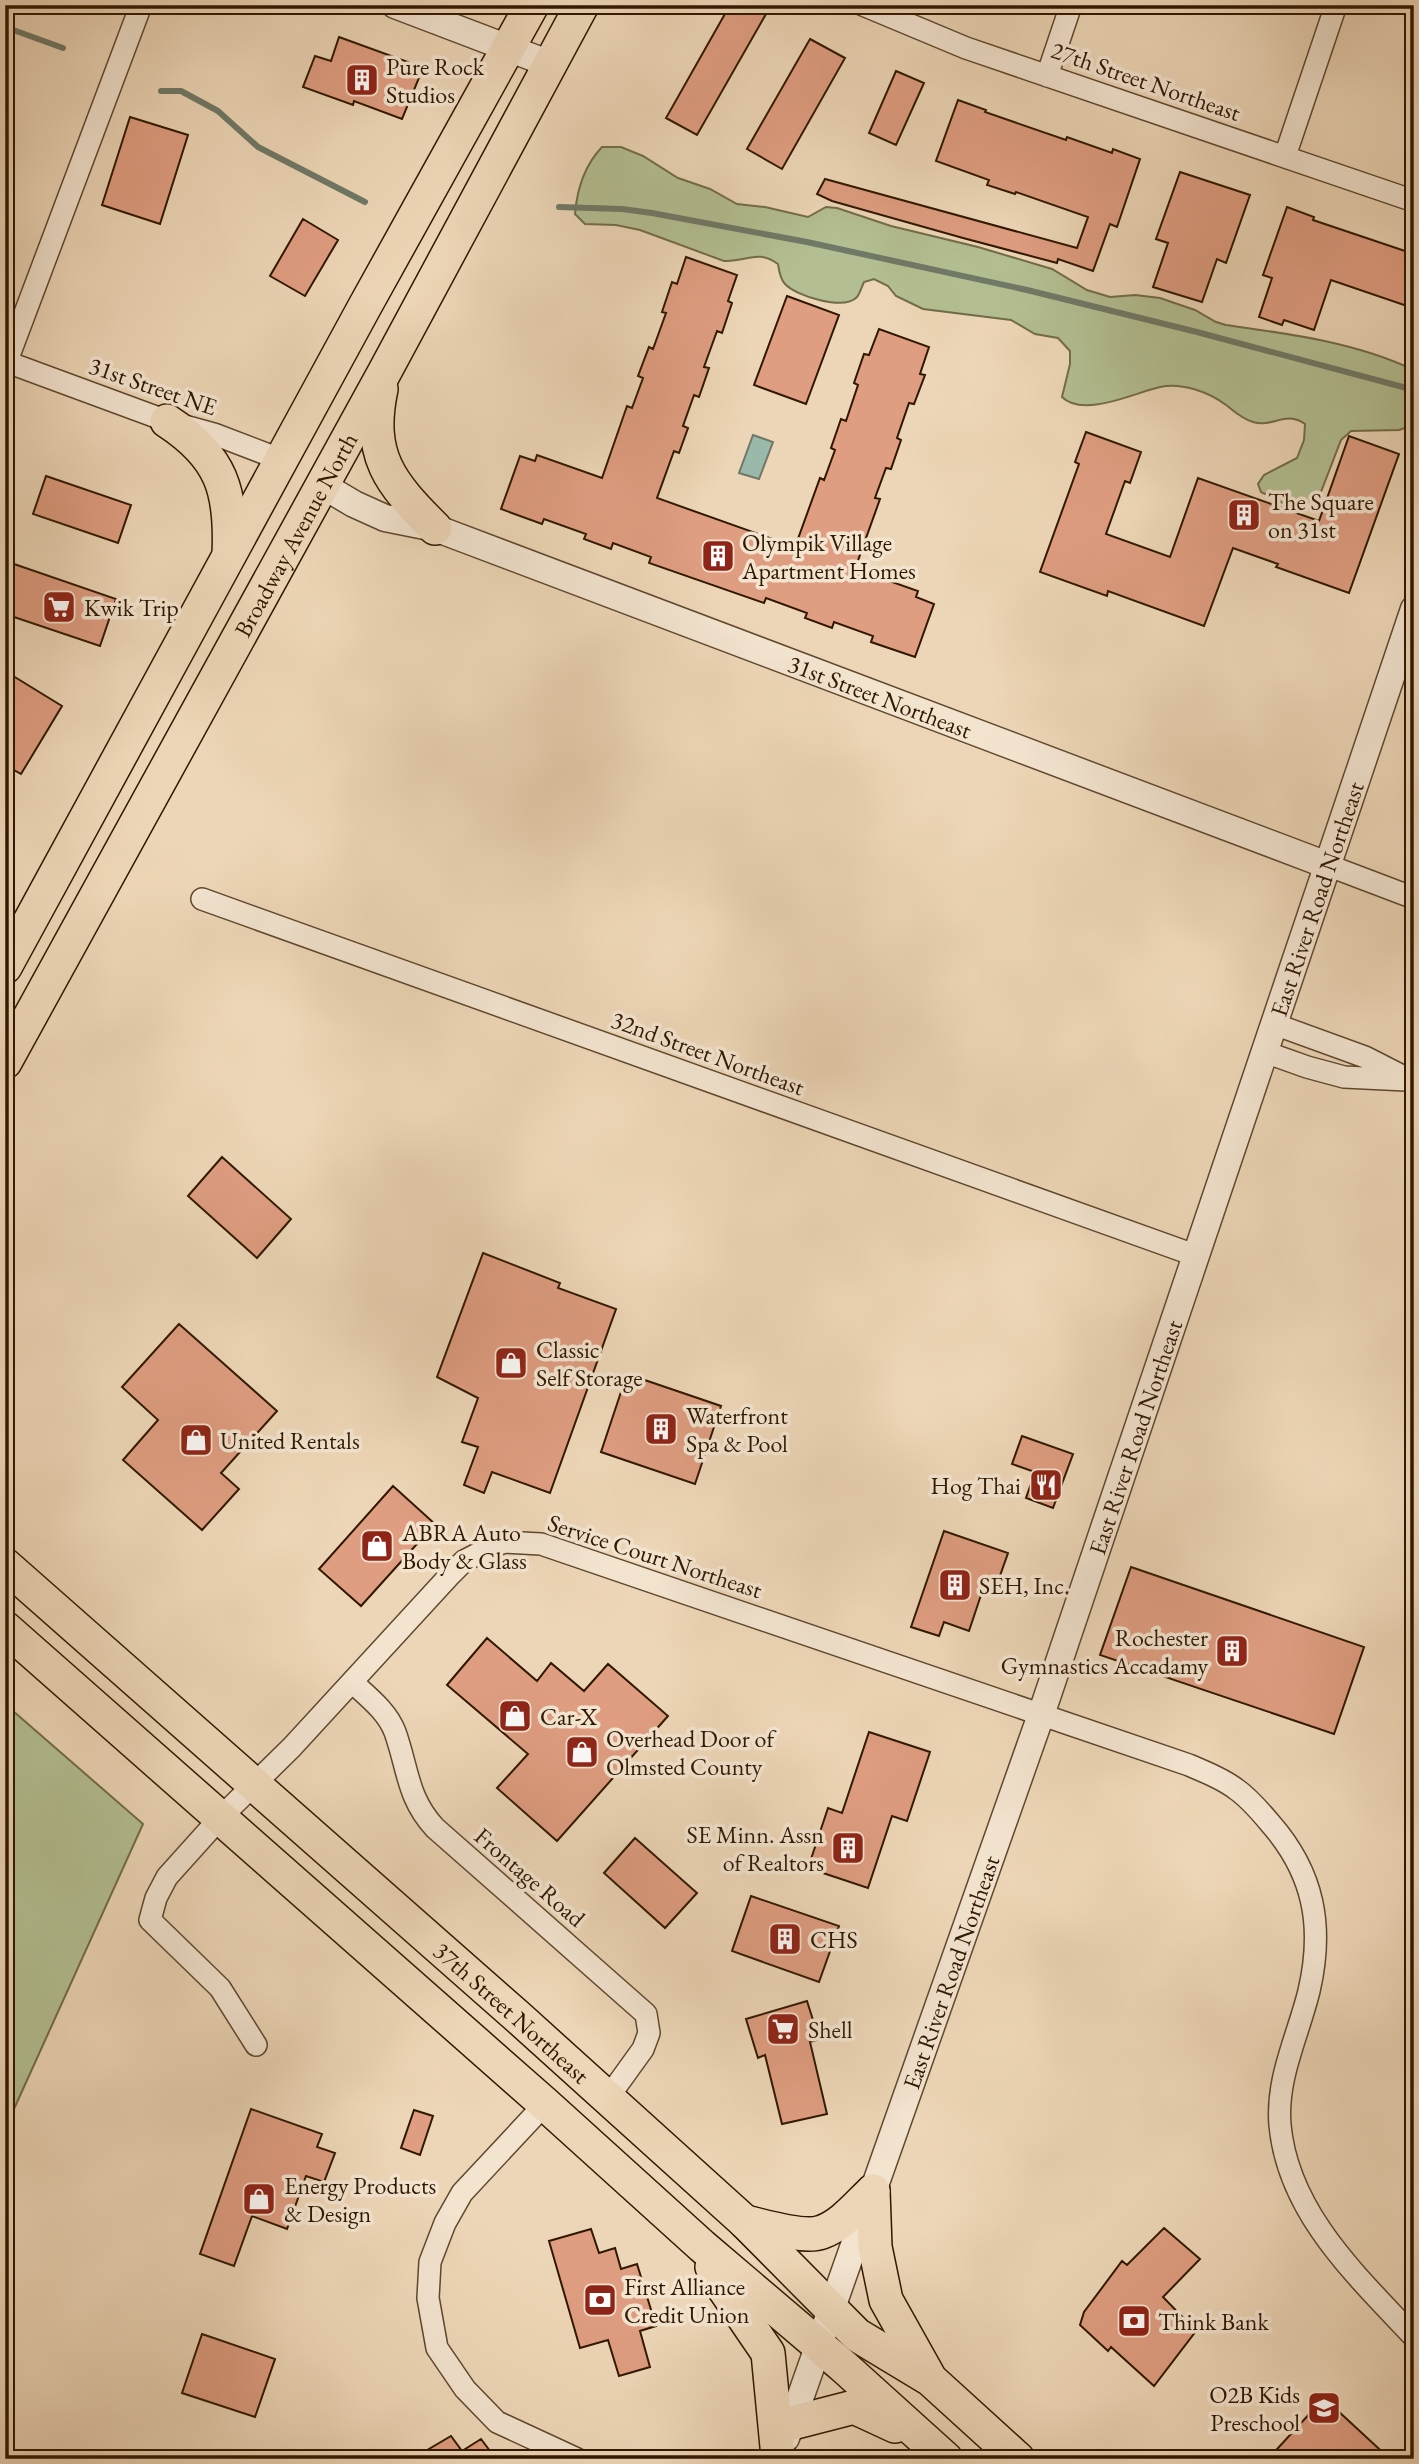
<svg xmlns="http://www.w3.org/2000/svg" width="1419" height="2464" viewBox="0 0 1419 2464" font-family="'EB Garamond',serif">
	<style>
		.green { fill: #b3bf92; stroke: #726c49; stroke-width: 2 }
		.water { fill: #9ab9ab; stroke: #707967; stroke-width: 2 }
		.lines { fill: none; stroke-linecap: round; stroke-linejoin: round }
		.stream { stroke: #707967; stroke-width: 6 }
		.building { fill: #df9d81; stroke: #301800; stroke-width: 2 }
		.minor-casing { stroke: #5f482e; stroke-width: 24 }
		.tertiary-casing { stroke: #5f482e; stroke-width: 29 }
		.primary-casing { stroke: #301800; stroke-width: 36 }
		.minor { stroke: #f3e4d0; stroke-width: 21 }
		.tertiary { stroke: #f3e4d0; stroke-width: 26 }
		.primary { stroke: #edd6b7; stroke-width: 33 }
		.labels { text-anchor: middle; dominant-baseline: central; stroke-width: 7; stroke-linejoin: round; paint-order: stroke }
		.poi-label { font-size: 24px; fill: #301800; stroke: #f3e4d0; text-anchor: start }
		.street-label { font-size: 24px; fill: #301800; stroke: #f3e4d0 }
	</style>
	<rect width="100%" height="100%" fill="#edd6b7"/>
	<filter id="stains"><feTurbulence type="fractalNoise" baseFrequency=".00286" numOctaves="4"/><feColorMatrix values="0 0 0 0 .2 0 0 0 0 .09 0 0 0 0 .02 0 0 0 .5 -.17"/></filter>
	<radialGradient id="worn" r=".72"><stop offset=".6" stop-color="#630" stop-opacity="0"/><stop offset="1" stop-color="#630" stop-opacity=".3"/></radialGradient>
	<path class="green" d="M 602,147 L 621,147 L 643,156 L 678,178 L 710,189 L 737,204 L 765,207 L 808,217 L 826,207 L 837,208 L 891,226 L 978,247 L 1052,269 L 1087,290 L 1110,297 L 1135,295 L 1160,298 L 1195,310 L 1216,322 L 1226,325 C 1290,334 1355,342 1414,370 L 1414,425 L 1399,430 L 1351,431 L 1341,440 L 1314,510 L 1283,503 L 1261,492 L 1258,484 L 1264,475 L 1297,458 L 1304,440 L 1305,424 C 1285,410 1274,428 1253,422 C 1242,419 1235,412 1226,405 C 1209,392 1181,382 1160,387 C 1134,393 1083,418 1062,397 L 1070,364 L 1070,351 L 1058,338 L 1035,334 L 1011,320 L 923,309 L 896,296 L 888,286 L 874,279 L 864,282 C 862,286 860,293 857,297 C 844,311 796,296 785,284 C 780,279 779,271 778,264 C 757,249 748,262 724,261 L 640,230 L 616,225 L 585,224 L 575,214 C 577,189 584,166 602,147 Z
		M 5,1704 L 143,1824 L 14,2109 L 5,2106 Z"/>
	<path class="water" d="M 753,435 L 773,442 L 759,479 L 739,473 Z"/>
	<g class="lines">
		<path class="stream" d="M 5,27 L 63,48
			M 161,91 L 181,91 L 218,111 L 258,147 L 365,202
			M 559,207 L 622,209 L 652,213 L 807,242 L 1027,290 L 1197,332 L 1414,390"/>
	</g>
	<path class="building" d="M 730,5 L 751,5 L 766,14 L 697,135 L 666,118 Z
		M 339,37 L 419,66 L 417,71 L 421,73 L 402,119 L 354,101 L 353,105 L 303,87 L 315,56 L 331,61 Z
		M 810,39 L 845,58 L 782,169 L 747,149 Z
		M 896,71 L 924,83 L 896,145 L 869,133 Z
		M 958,100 L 986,110 L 985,112 L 1066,140 L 1067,137 L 1112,153 L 1113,149 L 1140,159 L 1117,227 L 1110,224 L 1093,271 L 1058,259 L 1057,263 L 963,238 L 832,201 L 817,194 L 825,179 L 1077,248 L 1088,217 L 1016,192 L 1015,194 L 987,185 L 989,180 L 936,161 Z
		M 130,117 L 188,135 L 160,224 L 102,205 Z
		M 1180,172 L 1250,195 L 1226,263 L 1217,259 L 1202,302 L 1153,287 L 1168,243 L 1156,239 Z
		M 1287,207 L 1314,217 L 1313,220 L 1414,254 L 1414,286 L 1407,306 L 1331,280 L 1314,330 L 1284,320 L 1282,325 L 1259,317 L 1272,278 L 1263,275 Z
		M 303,219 L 338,240 L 305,296 L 270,276 Z
		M 686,257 L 737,275 L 728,301 L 732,303 L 722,333 L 717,331 L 704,367 L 709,368 L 699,397 L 694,395 L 683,426 L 688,428 L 679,453 L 674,451 L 657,498 L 795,547 L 820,478 L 824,480 L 835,450 L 831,448 L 841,419 L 846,421 L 858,385 L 854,383 L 864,354 L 869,355 L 879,329 L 929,347 L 920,374 L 925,375 L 914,404 L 909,403 L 897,438 L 901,440 L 891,469 L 886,468 L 875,498 L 880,499 L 855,569 L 918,591 L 916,597 L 934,604 L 915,657 L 871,642 L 873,636 L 834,622 L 832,628 L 805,618 L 807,613 L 766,598 L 764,603 L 649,563 L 651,557 L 613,543 L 611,549 L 584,539 L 586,534 L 544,519 L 542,524 L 501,509 L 520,456 L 535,461 L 537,455 L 602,478 L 627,406 L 632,408 L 643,378 L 638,376 L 649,347 L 653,349 L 666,313 L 662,312 L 672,282 L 677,284 Z
		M 787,296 L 839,315 L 806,404 L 754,385 Z
		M 1086,432 L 1141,452 L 1130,483 L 1125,481 L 1106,534 L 1170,557 L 1198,478 L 1319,521 L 1349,436 L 1399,454 L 1349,593 L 1276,567 L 1278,564 L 1233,548 L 1204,626 L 1108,591 L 1107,596 L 1040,572 L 1079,464 L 1075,462 Z
		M 46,476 L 131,505 L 118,543 L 33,514 Z
		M 14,564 L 116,599 L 100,646 L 5,614 L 5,591 Z
		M 5,671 L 62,706 L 21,774 L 5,765 Z
		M 222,1157 L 291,1219 L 257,1258 L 188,1196 Z
		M 483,1253 L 560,1283 L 558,1288 L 616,1309 L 550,1493 L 492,1472 L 484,1493 L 464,1485 L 478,1447 L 462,1442 L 478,1398 L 437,1377 Z
		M 179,1324 L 277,1411 L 221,1473 L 239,1489 L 202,1530 L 123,1460 L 158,1420 L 122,1387 Z
		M 627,1374 L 721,1406 L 695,1484 L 601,1452 Z
		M 1022,1436 L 1073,1454 L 1053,1508 L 1026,1498 L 1035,1472 L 1012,1464 Z
		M 393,1486 L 435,1524 L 361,1606 L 319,1569 Z
		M 944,1531 L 1008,1553 L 996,1587 L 985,1583 L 969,1631 L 944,1622 L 939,1636 L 911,1627 Z
		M 1131,1567 L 1364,1647 L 1334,1734 L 1100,1655 Z
		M 487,1638 L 537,1681 L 551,1663 L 584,1691 L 608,1664 L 668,1716 L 557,1841 L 497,1788 L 528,1754 L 447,1685 Z
		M 869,1732 L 930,1752 L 907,1821 L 892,1816 L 868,1888 L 808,1868 L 828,1808 L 842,1813 Z
		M 635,1838 L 697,1893 L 665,1928 L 604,1873 Z
		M 751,1896 L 839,1926 L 819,1982 L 732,1951 Z
		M 807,2001 L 819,2039 L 810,2042 L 827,2114 L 782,2124 L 765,2055 L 758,2058 L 746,2019 Z
		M 251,2109 L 322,2134 L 317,2147 L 335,2153 L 324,2182 L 306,2176 L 287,2229 L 252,2216 L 234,2266 L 200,2254 Z
		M 414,2110 L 433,2116 L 420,2155 L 401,2148 Z
		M 1164,2228 L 1200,2259 L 1163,2297 L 1196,2331 L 1154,2386 L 1111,2347 L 1108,2351 L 1080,2325 L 1084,2312 L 1122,2261 L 1127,2265 Z
		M 591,2229 L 599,2253 L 615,2248 L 621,2269 L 637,2264 L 656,2326 L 640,2331 L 650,2367 L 619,2376 L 608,2340 L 580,2348 L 549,2241 Z
		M 202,2334 L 275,2359 L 255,2417 L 182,2393 Z
		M 1324,2398 L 1390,2459 L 1268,2459 Z
		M 451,2436 L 462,2451 L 481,2439 L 496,2459 L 412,2459 Z"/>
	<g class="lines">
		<defs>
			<path id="minor" d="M 863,5 L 966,48 L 1414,201
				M 1047,76 L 1071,5
				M 1285,156 L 1336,5
				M 7,362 L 167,421 L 214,434 L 282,460
				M 5,366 L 141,5
				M 1327,865 L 1414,898
				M 202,899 L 1197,1256
				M 1274,1024 L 1365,1057 L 1414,1082
				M 1265,1052 L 1307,1067 L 1344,1077 L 1406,1080
				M 352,1682 C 368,1697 387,1711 395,1732 C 408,1768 407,1798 435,1828 L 646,2014 L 649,2033 L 643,2049 L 607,2099
				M 256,2045 L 220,1988 L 150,1920 L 156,1898 L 167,1877 L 220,1818 L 292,1747 L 451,1574 L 464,1561 L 493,1546 L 505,1542 L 541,1544 L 1189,1765 C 1205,1772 1222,1778 1236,1789 C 1249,1798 1260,1811 1270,1823 C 1314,1873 1324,1926 1309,1991 C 1298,2036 1276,2078 1280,2125 C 1288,2213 1357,2276 1414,2337
				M 545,2104 L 462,2193 L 445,2223 L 430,2262 L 428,2298 L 437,2348 L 465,2389 L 497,2422 L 577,2459"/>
			<g id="tertiary">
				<path d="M 395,5 L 550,64"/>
				<path id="s1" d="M 322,485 L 354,504 L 385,518 L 435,528 L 1327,865"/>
				<path id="s2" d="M 786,2438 L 1041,1715 L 1414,609"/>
			</g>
			<g id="primary">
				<path d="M 381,389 C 367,456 390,483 435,528"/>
				<path d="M 167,421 C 222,457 232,491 229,555"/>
				<path d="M 5,967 L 365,306 L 532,5"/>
				<path id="s3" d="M 5,1062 L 384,373 L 582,5"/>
				<path id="s4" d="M 5,1565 L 518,2017 L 745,2222 L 857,2335 L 930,2379 L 1018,2459"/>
				<path d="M 5,1628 L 545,2104 L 702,2246 L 843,2366 L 946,2459"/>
				<path d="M 873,2191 L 875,2247 L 886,2300 L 928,2375"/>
				<path d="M 745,2222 C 764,2226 804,2239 822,2232 C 842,2225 858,2205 873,2191"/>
				<path d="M 712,2267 L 723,2287 L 768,2353 L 778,2457"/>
				<path d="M 792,2423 L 854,2407 L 895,2426"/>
			</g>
		</defs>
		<use href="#minor" class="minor-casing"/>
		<use href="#tertiary" class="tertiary-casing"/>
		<use href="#primary" class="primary-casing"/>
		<use href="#minor" class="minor"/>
		<use href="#tertiary" class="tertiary"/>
		<use href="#primary" class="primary"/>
	</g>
	<defs>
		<symbol id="building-square" viewBox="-11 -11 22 22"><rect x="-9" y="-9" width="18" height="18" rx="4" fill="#8f2418" stroke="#f3e4d0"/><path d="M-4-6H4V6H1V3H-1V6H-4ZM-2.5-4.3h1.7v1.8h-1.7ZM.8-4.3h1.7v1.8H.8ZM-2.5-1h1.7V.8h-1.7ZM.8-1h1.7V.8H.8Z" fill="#fff"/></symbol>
		<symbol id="supermarket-square" viewBox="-11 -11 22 22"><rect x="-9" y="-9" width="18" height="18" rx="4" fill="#8f2418" stroke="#f3e4d0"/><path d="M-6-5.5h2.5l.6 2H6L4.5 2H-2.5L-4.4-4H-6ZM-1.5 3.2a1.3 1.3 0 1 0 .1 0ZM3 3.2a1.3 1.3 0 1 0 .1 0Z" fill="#fff"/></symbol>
		<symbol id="shop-square" viewBox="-11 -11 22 22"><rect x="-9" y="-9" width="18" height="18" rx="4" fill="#8f2418" stroke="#f3e4d0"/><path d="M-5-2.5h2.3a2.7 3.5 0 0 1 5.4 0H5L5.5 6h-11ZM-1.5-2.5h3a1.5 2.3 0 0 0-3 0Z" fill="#fff"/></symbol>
		<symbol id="restaurant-square" viewBox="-11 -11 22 22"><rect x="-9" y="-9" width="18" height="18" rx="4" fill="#8f2418" stroke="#f3e4d0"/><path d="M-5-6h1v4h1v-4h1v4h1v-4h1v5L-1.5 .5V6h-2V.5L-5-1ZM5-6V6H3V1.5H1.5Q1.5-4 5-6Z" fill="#fff"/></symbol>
		<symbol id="bank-square" viewBox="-11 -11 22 22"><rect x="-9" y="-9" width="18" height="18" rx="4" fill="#8f2418" stroke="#f3e4d0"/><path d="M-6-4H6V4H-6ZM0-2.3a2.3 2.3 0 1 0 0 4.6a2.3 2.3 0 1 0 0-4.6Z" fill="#fff"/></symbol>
		<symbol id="school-square" viewBox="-11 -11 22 22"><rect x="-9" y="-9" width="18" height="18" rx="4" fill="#8f2418" stroke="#f3e4d0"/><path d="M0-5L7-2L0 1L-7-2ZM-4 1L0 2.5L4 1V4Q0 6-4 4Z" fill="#fff"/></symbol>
	</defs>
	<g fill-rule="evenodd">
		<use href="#building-square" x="343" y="61" width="38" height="38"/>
		<use href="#building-square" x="1225" y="496" width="38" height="38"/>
		<use href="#building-square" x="699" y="537" width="38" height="38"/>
		<use href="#supermarket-square" x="40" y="588" width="38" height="38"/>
		<use href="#shop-square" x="492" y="1344" width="38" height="38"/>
		<use href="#building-square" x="642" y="1410" width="38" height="38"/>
		<use href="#shop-square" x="177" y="1421" width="38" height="38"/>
		<use href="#restaurant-square" x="1027" y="1466" width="38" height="38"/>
		<use href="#shop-square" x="358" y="1527" width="38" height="38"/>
		<use href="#building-square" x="936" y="1566" width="38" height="38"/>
		<use href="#building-square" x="1213" y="1632" width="38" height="38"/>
		<use href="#shop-square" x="496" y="1697" width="38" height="38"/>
		<use href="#shop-square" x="563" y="1733" width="38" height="38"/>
		<use href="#building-square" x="829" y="1829" width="38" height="38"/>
		<use href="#building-square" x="766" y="1920" width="38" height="38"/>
		<use href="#supermarket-square" x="764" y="2010" width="38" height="38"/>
		<use href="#shop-square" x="240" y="2180" width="38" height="38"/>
		<use href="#bank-square" x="581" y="2281" width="38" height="38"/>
		<use href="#bank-square" x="1115" y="2302" width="38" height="38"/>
		<use href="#school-square" x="1305" y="2389" width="38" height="38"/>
	</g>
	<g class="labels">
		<g class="poi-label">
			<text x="386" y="66">Pure Rock<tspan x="386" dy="28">Studios</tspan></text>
			<text x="1268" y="501">The Square<tspan x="1268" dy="28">on 31st</tspan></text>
			<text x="742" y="542">Olympik Village<tspan x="742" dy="28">Apartment Homes</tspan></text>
			<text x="84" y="607">Kwik Trip</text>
			<text x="536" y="1349">Classic<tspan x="536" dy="28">Self Storage</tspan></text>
			<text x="686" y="1415">Waterfront<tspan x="686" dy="28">Spa &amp; Pool</tspan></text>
			<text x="220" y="1440">United Rentals</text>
			<text x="1021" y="1485" text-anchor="end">Hog Thai</text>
			<text x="402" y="1532">ABRA Auto<tspan x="402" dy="28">Body &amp; Glass</tspan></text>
			<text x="979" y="1585">SEH, Inc.</text>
			<text x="1208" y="1637" text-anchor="end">Rochester<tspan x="1208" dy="28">Gymnastics Accadamy</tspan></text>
			<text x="540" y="1716">Car-X</text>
			<text x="606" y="1738">Overhead Door of<tspan x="606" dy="28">Olmsted County</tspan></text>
			<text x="824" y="1834" text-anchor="end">SE Minn. Assn<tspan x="824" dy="28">of Realtors</tspan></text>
			<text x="810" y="1939">CHS</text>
			<text x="808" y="2029">Shell</text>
			<text x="284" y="2185">Energy Products<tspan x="284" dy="28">&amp; Design</tspan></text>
			<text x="624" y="2286">First Alliance<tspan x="624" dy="28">Credit Union</tspan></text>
			<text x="1158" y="2321">Think Bank</text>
			<text x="1300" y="2394" text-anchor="end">O2B Kids<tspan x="1300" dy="28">Preschool</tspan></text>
		</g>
		<g class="street-label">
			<text transform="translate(1146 81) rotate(19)">27th Street Northeast</text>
			<text transform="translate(153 386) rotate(19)">31st Street NE</text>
			<text stroke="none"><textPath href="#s3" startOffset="602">Broadway Avenue North</textPath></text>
			<text stroke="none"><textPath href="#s1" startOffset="598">31st Street Northeast</textPath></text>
			<text stroke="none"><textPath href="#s2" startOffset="1628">East River Road Northeast</textPath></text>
			<text transform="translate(708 1053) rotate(20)">32nd Street Northeast</text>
			<text stroke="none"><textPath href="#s2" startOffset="1060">East River Road Northeast</textPath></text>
			<text transform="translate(655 1556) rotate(18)">Service Court Northeast</text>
			<text transform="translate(530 1877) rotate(41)">Frontage Road</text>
			<text stroke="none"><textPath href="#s2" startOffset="494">East River Road Northeast</textPath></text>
			<text stroke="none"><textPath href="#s4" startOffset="676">37th Street Northeast</textPath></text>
		</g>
	</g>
	<rect width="1419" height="2464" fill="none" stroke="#edd6b7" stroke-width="28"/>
	<rect x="7" y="7" width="1405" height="2450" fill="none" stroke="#301800" stroke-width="3.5"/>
	<rect x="14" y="14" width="1391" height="2436" fill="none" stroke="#301800" stroke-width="2"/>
	<rect width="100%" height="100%" filter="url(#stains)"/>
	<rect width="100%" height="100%" fill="url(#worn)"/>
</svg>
